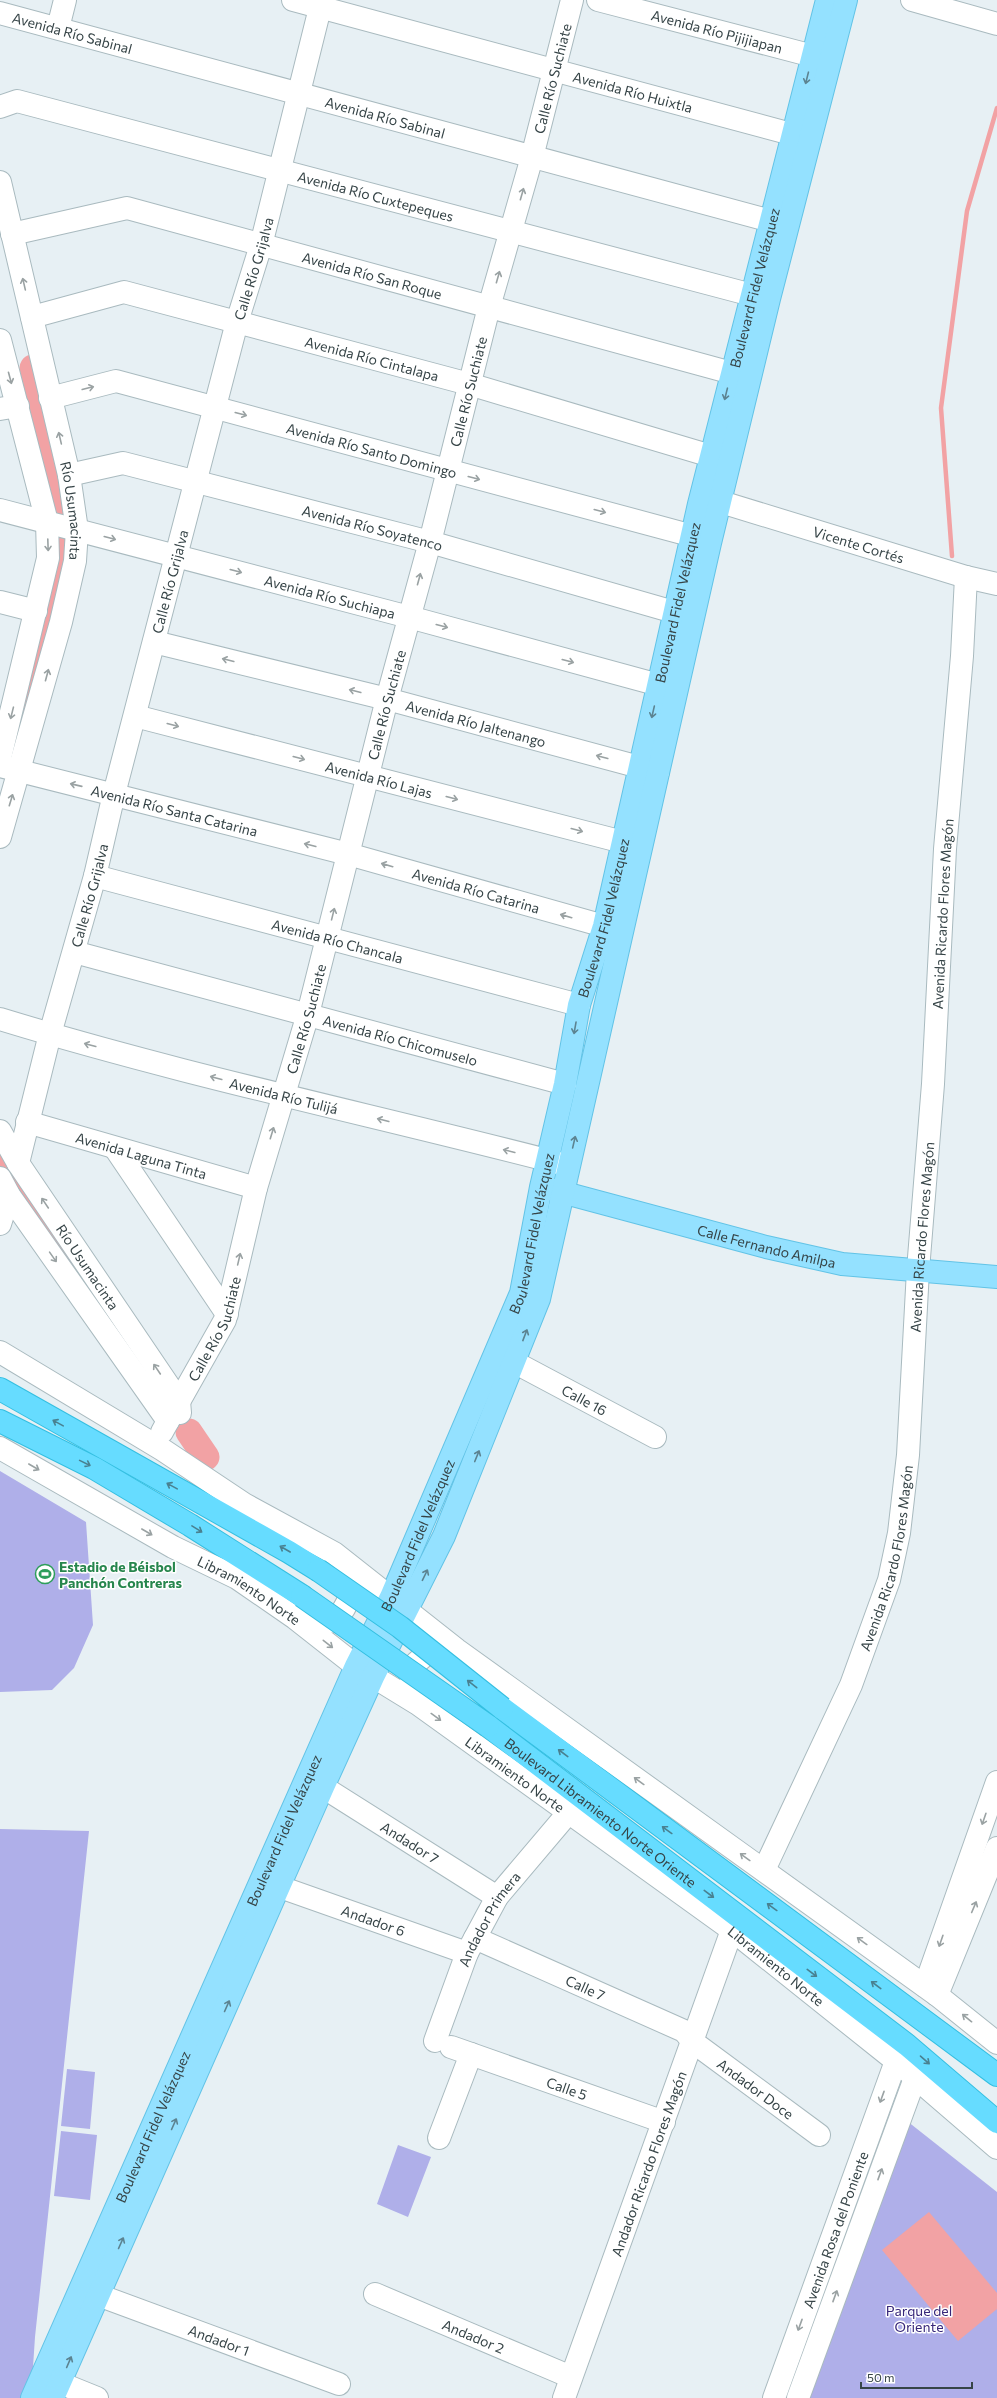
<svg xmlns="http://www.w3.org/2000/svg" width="997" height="2398" viewBox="0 0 997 2398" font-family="Commissioner,sans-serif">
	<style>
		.green { fill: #afafe9 }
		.water { fill: #f2a2a4 }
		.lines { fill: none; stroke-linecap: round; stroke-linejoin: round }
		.stream { stroke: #f2a2a4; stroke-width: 4.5 }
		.river { stroke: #f2a2a4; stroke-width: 27 }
		.minor-casing { stroke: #a9babf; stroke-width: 24 }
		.major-casing { stroke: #62c3e6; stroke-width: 24 }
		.highway-casing { stroke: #34bfe1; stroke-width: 24 }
		.minor { stroke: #fff; stroke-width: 22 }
		.major { stroke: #94e1ff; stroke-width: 22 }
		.highway { stroke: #66dcff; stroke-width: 22 }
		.highway-bridge-casing { stroke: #34bfe1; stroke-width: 24; stroke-linecap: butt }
		.highway-bridge { stroke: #66dcff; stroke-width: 22 }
		.oneway { stroke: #5c8391 }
		.oneway2 { stroke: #9aa2a3 }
		.oneway3 { stroke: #498191 }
		.labels { text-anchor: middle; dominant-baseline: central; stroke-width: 3; stroke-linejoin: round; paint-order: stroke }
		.street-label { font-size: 14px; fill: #364447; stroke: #fff }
		.leisure-label { font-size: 14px; font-weight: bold; fill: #27864d; stroke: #fff; text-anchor: start }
		.park-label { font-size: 14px; fill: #37277a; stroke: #fff }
	</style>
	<rect width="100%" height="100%" fill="#e7f0f4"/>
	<path class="green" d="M 0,1471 L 86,1522 L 93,1625 L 74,1668 L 52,1690 L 0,1692 Z
		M 0,1829 L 89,1831 L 35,2337 L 32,2382 L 25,2398 L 0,2398 Z
		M 67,2069 L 95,2072 L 90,2129 L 61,2126 Z
		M 907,2121 L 997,2192 L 997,2398 L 807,2398 Z
		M 61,2131 L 97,2135 L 90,2200 L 54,2196 Z
		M 398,2145 L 431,2157 L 408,2217 L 377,2204 Z"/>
	<path class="water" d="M 929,2212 L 997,2293 L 997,2309 L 958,2341 L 882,2250 Z"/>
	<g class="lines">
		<path class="stream" d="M 952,556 L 941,408 L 967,211 L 997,108"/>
		<path class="river" d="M 11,759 L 67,549 L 65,516 L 33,368
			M 0,1160 L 34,1211 L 118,1329
			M 189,1432 L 206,1457"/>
		<defs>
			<g id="minor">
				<path id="s1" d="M 293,0 L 810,139"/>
				<path id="s2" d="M 598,0 L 813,56"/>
				<path d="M 912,0 L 997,24"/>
				<path id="s3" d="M 0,13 L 771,221"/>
				<path d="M 58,28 L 65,0"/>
				<path id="s4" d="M 0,107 L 17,101 L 752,295"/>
				<path id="s5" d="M 0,182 L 69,475 L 77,530 L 75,561 L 61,622 L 0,837"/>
				<path id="s6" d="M 12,234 L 127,208 L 732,373"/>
				<path id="s7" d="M 32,317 L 124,292 L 469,384 L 711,456"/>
				<path d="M 0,340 L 47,522 L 48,558 L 0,758"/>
				<path id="s8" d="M 50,398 L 116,381 L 693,536"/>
				<path d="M 0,409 L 18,406"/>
				<path id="s9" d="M 69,475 L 123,463 L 430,542 L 674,612"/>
				<path id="s10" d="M 721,502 L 966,577 L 997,584"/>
				<path id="s11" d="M 0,510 L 409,617 L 659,685"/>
				<path d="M 0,602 L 36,611"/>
				<path id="s12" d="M 154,642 L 387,699 L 658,772"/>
				<path id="s13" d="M 135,716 L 623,842"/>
				<path id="s14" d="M 0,766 L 348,854 L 604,926"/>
				<path id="s15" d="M 95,876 L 579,1005"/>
				<path id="s16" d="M 74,952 L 565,1084"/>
				<path id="s17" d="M 0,1019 C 186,1076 378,1116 566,1165"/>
				<path id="s18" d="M 27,1122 L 256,1188"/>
				<path id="s19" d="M 0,1131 L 18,1163 L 179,1401 L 180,1413"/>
				<path d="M 115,1148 L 227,1314"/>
				<path id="s20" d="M 18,1163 L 50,1034 L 95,876 L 114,794 L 237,322 L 261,245 L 322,0"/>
				<path d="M 0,1178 L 9,1195 L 168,1421 L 162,1432"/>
				<path d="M 0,1224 L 9,1195"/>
				<path d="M 0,1352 L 163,1450 L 244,1504 L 334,1553 L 457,1650 L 937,1995 L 997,2043"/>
				<path id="s21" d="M 514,1362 L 655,1437"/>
				<path id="s22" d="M 168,1421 L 225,1320 L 256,1188 L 308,1014 L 387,699 L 430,542 L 489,307 L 532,157 L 572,0"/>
				<path id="s23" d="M 0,1448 L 173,1547 L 237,1578 L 295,1618 L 356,1666 L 418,1704 L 732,1930 L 896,2061 L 997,2148"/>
				<path d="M 318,1623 L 335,1621 C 346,1608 355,1592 351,1574"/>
				<path d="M 411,1690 L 410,1686 L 416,1663 L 432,1649 L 448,1650"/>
				<path id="s24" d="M 323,1787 L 497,1897"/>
				<path id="s25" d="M 764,1870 L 851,1685 L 889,1580 L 899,1533 L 908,1455 L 918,1270 L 933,1084 L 945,849 L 962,656 L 966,577"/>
				<path id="s26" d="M 280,1887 L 467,1953"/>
				<path id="s27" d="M 475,1938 L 684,2031 L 693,2042 L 819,2135"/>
				<path d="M 925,1986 L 997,1782"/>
				<path d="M 937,1995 L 997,1848"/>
				<path id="s28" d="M 435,2041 L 467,1953 L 497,1897 L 569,1812"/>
				<path id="s29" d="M 451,2047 L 664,2122"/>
				<path d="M 439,2138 L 471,2054"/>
				<path id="s30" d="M 375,2294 L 571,2377"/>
				<path id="s31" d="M 98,2295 L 339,2384"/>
				<path d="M 60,2383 L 97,2398"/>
				<path id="s32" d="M 564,2398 L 732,1930"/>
				<path id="s33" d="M 774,2398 L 896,2061"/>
				<path d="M 798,2398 L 915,2078"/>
			</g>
			<g id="major">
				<path id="s34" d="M 550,1189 L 766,1247 L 842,1264 L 997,1277"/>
				<path id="s35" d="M 32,2398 L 356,1666 L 391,1597 L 521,1293 L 541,1187 L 565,1084 L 579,1005 L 604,926 L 699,504 L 827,0"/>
				<path d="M 53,2398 L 323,1787 L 374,1675 L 444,1536 L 539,1299 L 710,543 L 769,299 L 846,0"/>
			</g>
			<g id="highway">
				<path d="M 0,1389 L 289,1552 L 318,1570"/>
				<path d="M 0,1421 L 94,1468 L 190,1525 L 302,1596"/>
				<path d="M 502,1708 L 997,2075"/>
				<path id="s36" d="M 488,1726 L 907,2045 L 997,2122"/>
			</g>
		</defs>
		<use href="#minor" class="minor-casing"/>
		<use href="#major" class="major-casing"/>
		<use href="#highway" class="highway-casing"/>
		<use href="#minor" class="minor"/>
		<use href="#major" class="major"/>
		<use href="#highway" class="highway"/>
		<defs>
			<path id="highway-bridge" d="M 318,1570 L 400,1627 L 502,1708
				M 302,1596 L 488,1726"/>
		</defs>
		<use href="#highway-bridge" class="highway-bridge-casing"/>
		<use href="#highway-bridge" class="highway-bridge"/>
	</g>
	<defs><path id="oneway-shaft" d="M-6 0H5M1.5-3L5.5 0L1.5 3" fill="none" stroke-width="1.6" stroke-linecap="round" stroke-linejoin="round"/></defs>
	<g class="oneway">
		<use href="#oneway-shaft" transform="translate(807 78) rotate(104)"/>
		<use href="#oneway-shaft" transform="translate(726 394) rotate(104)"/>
		<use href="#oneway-shaft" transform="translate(653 712) rotate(103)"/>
		<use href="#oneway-shaft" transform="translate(575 1028) rotate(100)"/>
		<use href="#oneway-shaft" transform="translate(574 1142) rotate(-77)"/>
		<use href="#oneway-shaft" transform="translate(525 1335) rotate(-69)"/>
		<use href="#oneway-shaft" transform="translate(477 1456) rotate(-68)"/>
		<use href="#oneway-shaft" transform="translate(425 1575) rotate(-64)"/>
		<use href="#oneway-shaft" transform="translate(227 2006) rotate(-66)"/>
		<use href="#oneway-shaft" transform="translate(174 2124) rotate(-66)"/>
		<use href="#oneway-shaft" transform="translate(121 2243) rotate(-66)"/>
		<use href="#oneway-shaft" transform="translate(69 2362) rotate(-67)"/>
	</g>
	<g class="oneway2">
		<use href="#oneway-shaft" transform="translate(522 194) rotate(-74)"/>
		<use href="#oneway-shaft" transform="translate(498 277) rotate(-74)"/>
		<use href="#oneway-shaft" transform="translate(24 284) rotate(-103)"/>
		<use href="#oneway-shaft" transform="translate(10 378) rotate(75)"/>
		<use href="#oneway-shaft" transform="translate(88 388) rotate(-14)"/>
		<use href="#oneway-shaft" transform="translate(241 414) rotate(15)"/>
		<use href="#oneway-shaft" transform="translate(60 438) rotate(-103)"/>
		<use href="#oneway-shaft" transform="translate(474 478) rotate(15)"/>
		<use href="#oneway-shaft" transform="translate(600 511) rotate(15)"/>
		<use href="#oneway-shaft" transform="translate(110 538) rotate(15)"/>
		<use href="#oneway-shaft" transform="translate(48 545) rotate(88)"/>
		<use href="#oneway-shaft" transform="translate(236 571) rotate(15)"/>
		<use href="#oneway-shaft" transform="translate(419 579) rotate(-75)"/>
		<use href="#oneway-shaft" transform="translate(442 626) rotate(15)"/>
		<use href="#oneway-shaft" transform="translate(228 660) rotate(-166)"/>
		<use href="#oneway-shaft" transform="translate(568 661) rotate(15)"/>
		<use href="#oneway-shaft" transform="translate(47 675) rotate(-75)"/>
		<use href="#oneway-shaft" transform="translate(355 691) rotate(-166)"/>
		<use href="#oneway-shaft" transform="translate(12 713) rotate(104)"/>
		<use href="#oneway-shaft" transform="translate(173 725) rotate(15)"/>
		<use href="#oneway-shaft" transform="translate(602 757) rotate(-165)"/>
		<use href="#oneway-shaft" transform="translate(299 758) rotate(15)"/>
		<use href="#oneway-shaft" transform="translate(76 785) rotate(-167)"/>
		<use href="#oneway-shaft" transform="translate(452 798) rotate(15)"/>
		<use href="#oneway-shaft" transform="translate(11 800) rotate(-73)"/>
		<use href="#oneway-shaft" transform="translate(577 830) rotate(15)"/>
		<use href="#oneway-shaft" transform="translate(310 845) rotate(-166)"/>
		<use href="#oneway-shaft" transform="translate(387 865) rotate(-164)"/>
		<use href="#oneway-shaft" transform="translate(333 914) rotate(-76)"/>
		<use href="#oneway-shaft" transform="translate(566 916) rotate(-164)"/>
		<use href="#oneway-shaft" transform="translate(90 1045) rotate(-165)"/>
		<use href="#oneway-shaft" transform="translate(216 1078) rotate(-165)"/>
		<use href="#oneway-shaft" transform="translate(383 1120) rotate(-166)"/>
		<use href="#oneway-shaft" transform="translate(272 1133) rotate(-73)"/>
		<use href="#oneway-shaft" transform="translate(509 1151) rotate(-166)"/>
		<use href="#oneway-shaft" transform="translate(45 1203) rotate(-124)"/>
		<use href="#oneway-shaft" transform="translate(53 1257) rotate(55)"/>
		<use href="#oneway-shaft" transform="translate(239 1259) rotate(-77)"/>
		<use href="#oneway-shaft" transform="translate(157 1369) rotate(-124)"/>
		<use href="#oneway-shaft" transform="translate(34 1467) rotate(30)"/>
		<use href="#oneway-shaft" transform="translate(147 1532) rotate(30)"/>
		<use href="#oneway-shaft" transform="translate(328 1644) rotate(38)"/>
		<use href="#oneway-shaft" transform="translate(436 1717) rotate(36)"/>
		<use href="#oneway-shaft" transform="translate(639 1781) rotate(-144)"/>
		<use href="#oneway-shaft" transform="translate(984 1819) rotate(109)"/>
		<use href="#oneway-shaft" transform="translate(745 1857) rotate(-144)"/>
		<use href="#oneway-shaft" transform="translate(974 1907) rotate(-67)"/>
		<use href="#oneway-shaft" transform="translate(862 1941) rotate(-144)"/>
		<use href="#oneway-shaft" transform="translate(941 1941) rotate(109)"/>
		<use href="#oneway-shaft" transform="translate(967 2018) rotate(-141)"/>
		<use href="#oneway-shaft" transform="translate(882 2097) rotate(110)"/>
		<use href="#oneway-shaft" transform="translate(880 2174) rotate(-70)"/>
		<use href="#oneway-shaft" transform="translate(835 2296) rotate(-70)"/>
		<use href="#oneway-shaft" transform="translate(800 2325) rotate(110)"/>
	</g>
	<g class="oneway3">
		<use href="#oneway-shaft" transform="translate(58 1423) rotate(-151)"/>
		<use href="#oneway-shaft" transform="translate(85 1463) rotate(26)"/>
		<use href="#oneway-shaft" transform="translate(172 1486) rotate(-151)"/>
		<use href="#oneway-shaft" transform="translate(197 1529) rotate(32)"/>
		<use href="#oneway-shaft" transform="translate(285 1549) rotate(-150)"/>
		<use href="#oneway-shaft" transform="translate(472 1684) rotate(-142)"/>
		<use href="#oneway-shaft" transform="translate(563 1753) rotate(-143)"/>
		<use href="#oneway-shaft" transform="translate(667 1830) rotate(-144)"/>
		<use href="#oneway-shaft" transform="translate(709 1894) rotate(37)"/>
		<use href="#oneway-shaft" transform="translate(772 1907) rotate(-144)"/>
		<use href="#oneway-shaft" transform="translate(812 1973) rotate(37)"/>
		<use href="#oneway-shaft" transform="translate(876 1985) rotate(-143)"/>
		<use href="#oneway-shaft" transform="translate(925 2060) rotate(41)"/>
	</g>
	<defs>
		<symbol id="stadium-ring" viewBox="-11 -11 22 22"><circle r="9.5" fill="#fff" stroke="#2e9e5b" stroke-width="1.5"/><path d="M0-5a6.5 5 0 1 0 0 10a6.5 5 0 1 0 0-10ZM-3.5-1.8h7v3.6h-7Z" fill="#2e9e5b"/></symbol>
	</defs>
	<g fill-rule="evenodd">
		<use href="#stadium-ring" x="34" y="1563" width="22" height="22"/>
	</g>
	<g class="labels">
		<g class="street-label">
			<text stroke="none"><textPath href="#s2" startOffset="123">Avenida Río Pijijiapan</textPath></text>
			<text stroke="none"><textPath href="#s3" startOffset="75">Avenida Río Sabinal</textPath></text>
			<text stroke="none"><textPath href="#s22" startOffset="1400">Calle Río Suchiate</textPath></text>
			<text stroke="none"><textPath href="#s1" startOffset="352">Avenida Río Huixtla</textPath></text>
			<text stroke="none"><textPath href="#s3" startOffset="399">Avenida Río Sabinal</textPath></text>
			<text stroke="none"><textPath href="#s4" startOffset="389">Avenida Río Cuxtepeques</textPath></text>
			<text stroke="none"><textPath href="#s20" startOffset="925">Calle Río Grijalva</textPath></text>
			<text stroke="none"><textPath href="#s6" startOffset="372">Avenida Río San Roque</textPath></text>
			<text stroke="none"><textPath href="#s35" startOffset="2241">Boulevard Fidel Velázquez</textPath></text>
			<text stroke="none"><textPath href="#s7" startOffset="352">Avenida Río Cintalapa</textPath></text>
			<text stroke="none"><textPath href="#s22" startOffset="1076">Calle Río Suchiate</textPath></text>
			<text stroke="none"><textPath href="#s8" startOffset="333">Avenida Río Santo Domingo</textPath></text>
			<text stroke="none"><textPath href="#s5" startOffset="337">Río Usumacinta</textPath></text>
			<text stroke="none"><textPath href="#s9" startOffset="313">Avenida Río Soyatenco</textPath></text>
			<text stroke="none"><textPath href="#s10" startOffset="144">Vicente Cortés</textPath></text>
			<text stroke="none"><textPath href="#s20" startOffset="601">Calle Río Grijalva</textPath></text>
			<text stroke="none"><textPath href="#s11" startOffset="341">Avenida Río Suchiapa</textPath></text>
			<text stroke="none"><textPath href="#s35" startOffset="1917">Boulevard Fidel Velázquez</textPath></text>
			<text stroke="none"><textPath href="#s22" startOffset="752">Calle Río Suchiate</textPath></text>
			<text stroke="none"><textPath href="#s12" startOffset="332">Avenida Río Jaltenango</textPath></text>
			<text stroke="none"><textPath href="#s13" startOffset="252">Avenida Río Lajas</textPath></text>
			<text stroke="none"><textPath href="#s14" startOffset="180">Avenida Río Santa Catarina</textPath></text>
			<text stroke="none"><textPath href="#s14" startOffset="492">Avenida Río Catarina</textPath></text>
			<text stroke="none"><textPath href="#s20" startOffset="277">Calle Río Grijalva</textPath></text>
			<text stroke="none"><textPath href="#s25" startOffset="985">Avenida Ricardo Flores Magón</textPath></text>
			<text stroke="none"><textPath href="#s35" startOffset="1593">Boulevard Fidel Velázquez</textPath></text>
			<text stroke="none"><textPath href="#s15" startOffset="251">Avenida Río Chancala</textPath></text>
			<text stroke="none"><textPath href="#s22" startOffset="428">Calle Río Suchiate</textPath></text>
			<text stroke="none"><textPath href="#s16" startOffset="338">Avenida Río Chicomuselo</textPath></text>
			<text stroke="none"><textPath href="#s17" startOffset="294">Avenida Río Tulijá</textPath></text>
			<text stroke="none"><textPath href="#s18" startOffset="119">Avenida Laguna Tinta</textPath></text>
			<text stroke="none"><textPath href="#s35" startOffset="1269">Boulevard Fidel Velázquez</textPath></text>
			<text stroke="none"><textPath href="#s25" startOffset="661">Avenida Ricardo Flores Magón</textPath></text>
			<text stroke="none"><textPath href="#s34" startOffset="224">Calle Fernando Amilpa</textPath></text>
			<text stroke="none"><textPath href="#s19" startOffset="162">Río Usumacinta</textPath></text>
			<text stroke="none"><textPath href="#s22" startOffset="104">Calle Río Suchiate</textPath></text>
			<text stroke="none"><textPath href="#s21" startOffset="80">Calle 16</textPath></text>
			<text stroke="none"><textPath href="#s35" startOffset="945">Boulevard Fidel Velázquez</textPath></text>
			<text stroke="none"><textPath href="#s25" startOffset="337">Avenida Ricardo Flores Magón</textPath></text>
			<text stroke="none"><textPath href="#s23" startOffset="287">Libramiento Norte</textPath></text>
			<text stroke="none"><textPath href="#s23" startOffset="611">Libramiento Norte</textPath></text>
			<text stroke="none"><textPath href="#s36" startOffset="142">Boulevard Libramiento Norte Oriente</textPath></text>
			<text stroke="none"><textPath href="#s35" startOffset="621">Boulevard Fidel Velázquez</textPath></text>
			<text stroke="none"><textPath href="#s24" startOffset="103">Andador 7</textPath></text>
			<text stroke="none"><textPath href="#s26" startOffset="99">Andador 6</textPath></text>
			<text stroke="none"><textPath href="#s28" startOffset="134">Andador Primera</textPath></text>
			<text stroke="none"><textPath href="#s23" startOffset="935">Libramiento Norte</textPath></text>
			<text stroke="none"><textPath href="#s27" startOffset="121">Calle 7</textPath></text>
			<text stroke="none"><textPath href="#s29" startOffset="123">Calle 5</textPath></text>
			<text stroke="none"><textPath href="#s27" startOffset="321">Andador Doce</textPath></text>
			<text stroke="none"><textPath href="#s35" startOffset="297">Boulevard Fidel Velázquez</textPath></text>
			<text stroke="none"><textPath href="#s32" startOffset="249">Andador Ricardo Flores Magón</textPath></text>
			<text stroke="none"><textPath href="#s33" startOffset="179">Avenida Rosa del Poniente</textPath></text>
			<text stroke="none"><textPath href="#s30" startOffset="107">Andador 2</textPath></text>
			<text stroke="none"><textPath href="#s31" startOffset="129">Andador 1</textPath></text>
		</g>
		<g class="leisure-label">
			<text x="59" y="1566">Estadio de Béisbol<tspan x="59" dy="16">Panchón Contreras</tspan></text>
		</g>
		<g class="park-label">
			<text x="919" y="2310">Parque del<tspan x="919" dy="16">Oriente</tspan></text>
		</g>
	</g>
	<path d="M861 2382v6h111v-6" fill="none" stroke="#364447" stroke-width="2"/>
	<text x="867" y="2382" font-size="12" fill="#364447" stroke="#ffffff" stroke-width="3" paint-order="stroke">50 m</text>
</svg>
